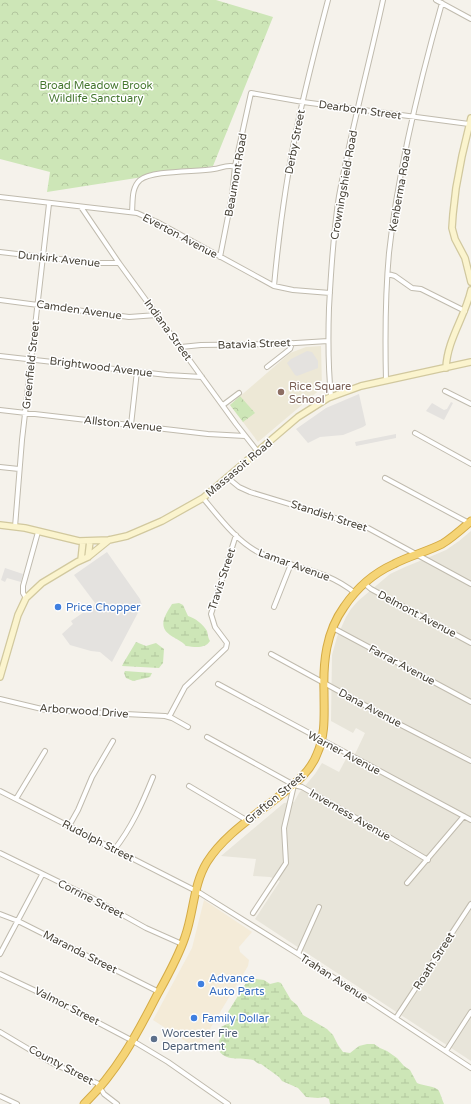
<svg xmlns="http://www.w3.org/2000/svg" width="471" height="1104" viewBox="0 0 471 1104" font-family="'Varela Round',sans-serif">
	<style>
		.residential { fill: #e8e5da }
		.commercial { fill: #f4ebd8 }
		.education { fill: #ede8d6 }
		.wetland { fill: url(#wetland-marsh) }
		.park { fill: url(#park-crowns) }
		.parking { fill: #e4e2df }
		.lines { fill: none; stroke-linecap: round; stroke-linejoin: round }
		.street-casing { stroke: #c0bbae; stroke-width: 6 }
		.secondary-casing { stroke: #d1c89e; stroke-width: 8 }
		.highway-casing { stroke: #d4ab46; stroke-width: 9 }
		.street { stroke: #fff; stroke-width: 4 }
		.secondary { stroke: #fbf4ce; stroke-width: 5.5 }
		.highway { stroke: #f5d476; stroke-width: 7 }
		.education-dot { fill: #8d6e63; stroke: #fff; stroke-width: 1.5 }
		.shop-dot { fill: #3f7fe0; stroke: #fff; stroke-width: 1.5 }
		.service-dot { fill: #5c6f8a; stroke: #fff; stroke-width: 1.5 }
		.labels { text-anchor: middle; dominant-baseline: central; stroke-width: 3; stroke-linejoin: round; paint-order: stroke }
		.park-label { font-size: 11px; fill: #45772f; stroke: #fff }
		.street-label { font-size: 11px; fill: #494439; stroke: #fff }
		.education-label { font-size: 11px; fill: #785e54; stroke: #fff; text-anchor: start }
		.shop-label { font-size: 11px; fill: #366cbe; stroke: #fff; text-anchor: start }
		.service-label { font-size: 11px; fill: #4e5e75; stroke: #fff; text-anchor: start }
	</style>
	<defs>
		<pattern id="wetland-marsh" width="20" height="14" patternUnits="userSpaceOnUse"><rect width="20" height="14" fill="#cde6b7"/><path d="M1 5h8M5 5V1M11 12h8M15 12V8" fill="none" stroke="#b2c69e"/></pattern>
		<pattern id="park-crowns" width="20" height="18" patternUnits="userSpaceOnUse"><rect width="20" height="18" fill="#cde6b7"/><path d="M2 6a3 3 0 1 1 6 0M12 15a3 3 0 1 1 6 0" fill="none" stroke="#b2c69e"/></pattern>
	</defs>
	<rect width="100%" height="100%" fill="#f5f2eb"/>
	<path class="residential" d="M 471,531 L 471,1061 L 255,919 L 280,881 L 270,877 L 253,876 L 256,859 L 221,856 L 284,803 L 294,802 L 299,793 L 315,774 L 322,763 L 339,772 L 346,759 L 351,761 L 356,752 L 365,733 L 356,728 L 353,733 L 331,721 L 332,655 L 337,637 L 346,617 L 351,609 L 358,601 L 390,574 L 405,567 L 432,556 L 446,550 L 459,541 Z"/>
	<path class="commercial" d="M 204,900 L 252,932 L 239,947 L 240,952 L 249,960 L 248,966 L 202,1042 L 196,1048 L 153,1020 L 192,948 Z"/>
	<path class="education" d="M 321,346 L 322,388 L 258,442 L 230,405 L 290,353 L 306,347 Z"/>
	<path class="wetland" d="M 179,603 L 183,605 L 188,616 C 195,618 203,624 207,631 C 208,635 208,638 210,641 C 205,649 195,647 186,646 C 182,641 176,639 170,635 C 157,626 166,614 172,604 Z
		M 136,642 L 146,646 L 156,643 L 164,649 L 163,663 L 159,668 L 122,666 L 124,662 Z
		M 125,671 L 152,673 L 150,677 L 133,681 L 126,678 L 124,673 Z
		M 252,975 L 256,979 L 264,980 L 270,984 L 278,982 L 281,983 L 291,1000 L 297,1005 L 303,1015 L 327,1029 L 333,1035 L 338,1045 L 343,1052 L 350,1053 L 359,1046 L 367,1044 L 374,1044 L 380,1048 L 387,1051 L 397,1058 L 404,1066 L 410,1070 L 417,1083 C 423,1086 436,1086 439,1091 C 441,1095 442,1100 444,1104 L 330,1104 L 329,1099 L 325,1097 L 318,1098 L 306,1097 L 298,1088 L 282,1081 L 279,1077 L 261,1064 C 257,1064 256,1061 253,1060 C 241,1057 224,1062 218,1049 L 219,1041 L 224,1031 L 221,1027 L 231,1022 L 228,1012 L 246,983 Z"/>
	<path class="park" d="M 0,0 L 216,0 L 273,17 L 213,166 L 47,192 L 50,172 L 0,159 Z
		M 240,396 L 255,413 L 243,422 L 230,405 Z"/>
	<path class="parking" d="M 307,351 L 312,352 L 318,361 L 318,368 L 297,376 L 295,375 L 287,363 L 291,359 Z
		M 359,394 L 366,425 L 363,427 L 343,435 L 320,437 L 308,443 L 296,429 L 326,408 Z
		M 451,402 L 453,403 L 444,420 L 426,411 L 432,403 L 444,410 L 447,409 Z
		M 396,434 L 396,438 L 356,446 L 355,442 Z
		M 107,552 L 140,599 L 142,605 L 112,662 L 100,652 L 91,651 L 70,645 L 62,634 L 73,624 L 71,621 L 84,612 L 85,613 L 90,612 L 95,603 L 74,575 Z
		M 5,568 L 23,574 L 21,582 L 7,578 L 5,582 L 1,580 Z"/>
	<g class="lines">
		<defs>
			<path id="street" d="M 436,0 L 471,19
				M 0,197 L 137,213 L 157,222 L 274,286 L 293,290 L 330,293
				M 81,207 L 119,263 L 236,424 L 258,452
				M 132,212 C 133,202 131,188 140,180 C 152,170 197,172 214,169 C 221,168 229,164 235,167
				M 0,252 L 94,263 L 119,263
				M 220,257 L 232,196 L 235,166 L 251,93 L 303,102 L 469,124
				M 388,274 L 395,276 L 412,288 L 421,289 L 465,311
				M 274,286 C 279,232 286,179 297,127 C 306,84 317,42 328,0
				M 0,300 L 129,317 L 157,315
				M 181,347 L 201,345 L 280,344 L 328,341
				M 0,356 L 167,375 L 202,377
				M 267,367 L 290,349 L 292,343
				M 386,381 C 385,338 385,296 389,253 C 398,169 419,84 442,3
				M 445,391 L 471,404
				M 331,396 C 328,367 328,338 329,308 C 331,271 333,233 339,196 C 351,130 369,65 383,0
				M 223,405 L 239,393
				M 0,410 L 208,434 L 245,436
				M 131,425 L 137,371
				M 415,433 L 471,464
				M 0,467 L 19,469
				M 228,478 L 239,487 L 250,492 L 368,528 L 471,584
				M 385,478 L 469,523
				M 203,498 C 218,516 238,543 260,553 C 294,569 324,568 355,593
				M 15,527 L 22,440 L 49,204
				M 365,584 L 371,589 L 471,643
				M 26,598 L 23,593 L 23,586 L 38,532
				M 274,607 L 291,564
				M 333,628 L 471,702
				M 271,654 L 401,725 L 471,761
				M 218,684 L 471,820
				M 0,699 L 46,710 L 165,716 L 172,718 L 188,727
				M 169,717 L 185,687 L 226,648 L 227,643 L 215,627 L 211,614 L 236,535
				M 207,737 L 294,785 L 302,787 L 379,831 L 428,860
				M 189,786 L 248,821
				M 0,791 L 200,893 L 298,954 L 471,1068
				M 16,799 L 45,751
				M 69,826 L 78,810 L 92,777 L 113,741
				M 114,850 C 132,827 142,804 153,777
				M 0,853 L 94,899 L 146,928 L 182,944
				M 407,883 L 464,816
				M 253,913 L 286,863 L 284,828 L 294,785
				M 0,914 L 18,921 L 159,992
				M 0,954 L 42,875
				M 298,954 L 319,907
				M 0,974 L 55,1000 L 133,1041 L 168,1062 L 228,1104
				M 396,1018 L 471,904
				M 0,1032 L 52,1063 L 92,1081 L 97,1083 L 104,1094 L 117,1104
				M 446,1051 L 471,1012
				M 0,1096 L 17,1104"/>
			<path id="secondary" d="M 471,118 L 462,156 L 456,188 L 453,214 L 452,228 L 455,239 L 465,258 L 471,282
				M 446,368 C 447,340 465,317 471,290
				M 0,525 L 25,528 L 79,541 L 109,540 L 127,536 L 162,521 L 203,498 L 298,417 L 328,398 L 361,386 L 471,362
				M 88,557 L 90,541
				M 81,560 L 83,541
				M 0,677 L 18,615 L 26,598 L 42,583 L 77,562 L 88,557 L 109,540"/>
			<path id="highway" d="M 84,1104 C 116,1073 136,1036 156,997 C 167,977 178,958 185,937 C 194,912 193,885 207,862 C 224,835 253,817 278,797 C 293,785 310,773 317,754 C 326,734 324,714 324,692 C 323,662 326,632 344,607 C 356,589 374,573 394,564 C 409,556 426,552 442,544 C 452,538 462,529 471,521"/>
		</defs>
		<use href="#street" class="street-casing"/>
		<use href="#secondary" class="secondary-casing"/>
		<use href="#highway" class="highway-casing"/>
		<use href="#street" class="street"/>
		<use href="#secondary" class="secondary"/>
		<use href="#highway" class="highway"/>
	</g>
	<circle class="education-dot" cx="281" cy="392" r="4"/>
	<g class="shop-dot">
		<circle cx="58" cy="607" r="4"/>
		<circle cx="201" cy="984" r="4"/>
		<circle cx="194" cy="1018" r="4"/>
	</g>
	<circle class="service-dot" cx="154" cy="1039" r="4"/>
	<g class="labels">
		<g class="park-label">
			<text x="96" y="85">Broad Meadow Brook<tspan x="96" dy="13">Wildlife Sanctuary</tspan></text>
		</g>
		<g class="street-label">
			<text transform="translate(360 110) rotate(8)">Dearborn Street</text>
			<text transform="translate(295 142) rotate(-79)">Derby Street</text>
			<text transform="translate(236 175) rotate(-80)">Beaumont Road</text>
			<text transform="translate(344 185) rotate(-80)">Crowningshield Road</text>
			<text transform="translate(400 190) rotate(-80)">Kenberma Road</text>
			<text transform="translate(180 236) rotate(28)">Everton Avenue</text>
			<text transform="translate(59 259) rotate(6)">Dunkirk Avenue</text>
			<text transform="translate(79 310) rotate(8)">Camden Avenue</text>
			<text transform="translate(168 330) rotate(54)">Indiana Street</text>
			<text transform="translate(254 344) rotate(-2)">Batavia Street</text>
			<text transform="translate(31 365) rotate(-84)">Greenfield Street</text>
			<text transform="translate(101 367) rotate(7)">Brightwood Avenue</text>
			<text transform="translate(123 424) rotate(6)">Allston Avenue</text>
			<text transform="translate(239 468) rotate(-40)">Massasoit Road</text>
			<text transform="translate(329 516) rotate(18)">Standish Street</text>
			<text transform="translate(294 565) rotate(20)">Lamar Avenue</text>
			<text transform="translate(222 579) rotate(-72)">Travis Street</text>
			<text transform="translate(417 614) rotate(28)">Delmont Avenue</text>
			<text transform="translate(402 665) rotate(28)">Farrar Avenue</text>
			<text transform="translate(370 708) rotate(28)">Dana Avenue</text>
			<text transform="translate(84 711) rotate(4)">Arborwood Drive</text>
			<text transform="translate(344 753) rotate(28)">Warner Avenue</text>
			<text transform="translate(275 798) rotate(-40)">Grafton Street</text>
			<text transform="translate(350 815) rotate(30)">Inverness Avenue</text>
			<text transform="translate(98 841) rotate(27)">Rudolph Street</text>
			<text transform="translate(91 899) rotate(27)">Corrine Street</text>
			<text transform="translate(80 952) rotate(27)">Maranda Street</text>
			<text transform="translate(434 961) rotate(-57)">Roath Street</text>
			<text transform="translate(334 978) rotate(33)">Trahan Avenue</text>
			<text transform="translate(67 1006) rotate(27)">Valmor Street</text>
			<text transform="translate(61 1065) rotate(28)">County Street</text>
		</g>
		<g class="education-label">
			<text x="289" y="386">Rice Square<tspan x="289" dy="13">School</tspan></text>
		</g>
		<g class="shop-label">
			<text x="66" y="607">Price Chopper</text>
			<text x="209" y="978">Advance<tspan x="209" dy="13">Auto Parts</tspan></text>
			<text x="202" y="1018">Family Dollar</text>
		</g>
		<g class="service-label">
			<text x="162" y="1033">Worcester Fire<tspan x="162" dy="13">Department</tspan></text>
		</g>
	</g>
</svg>
